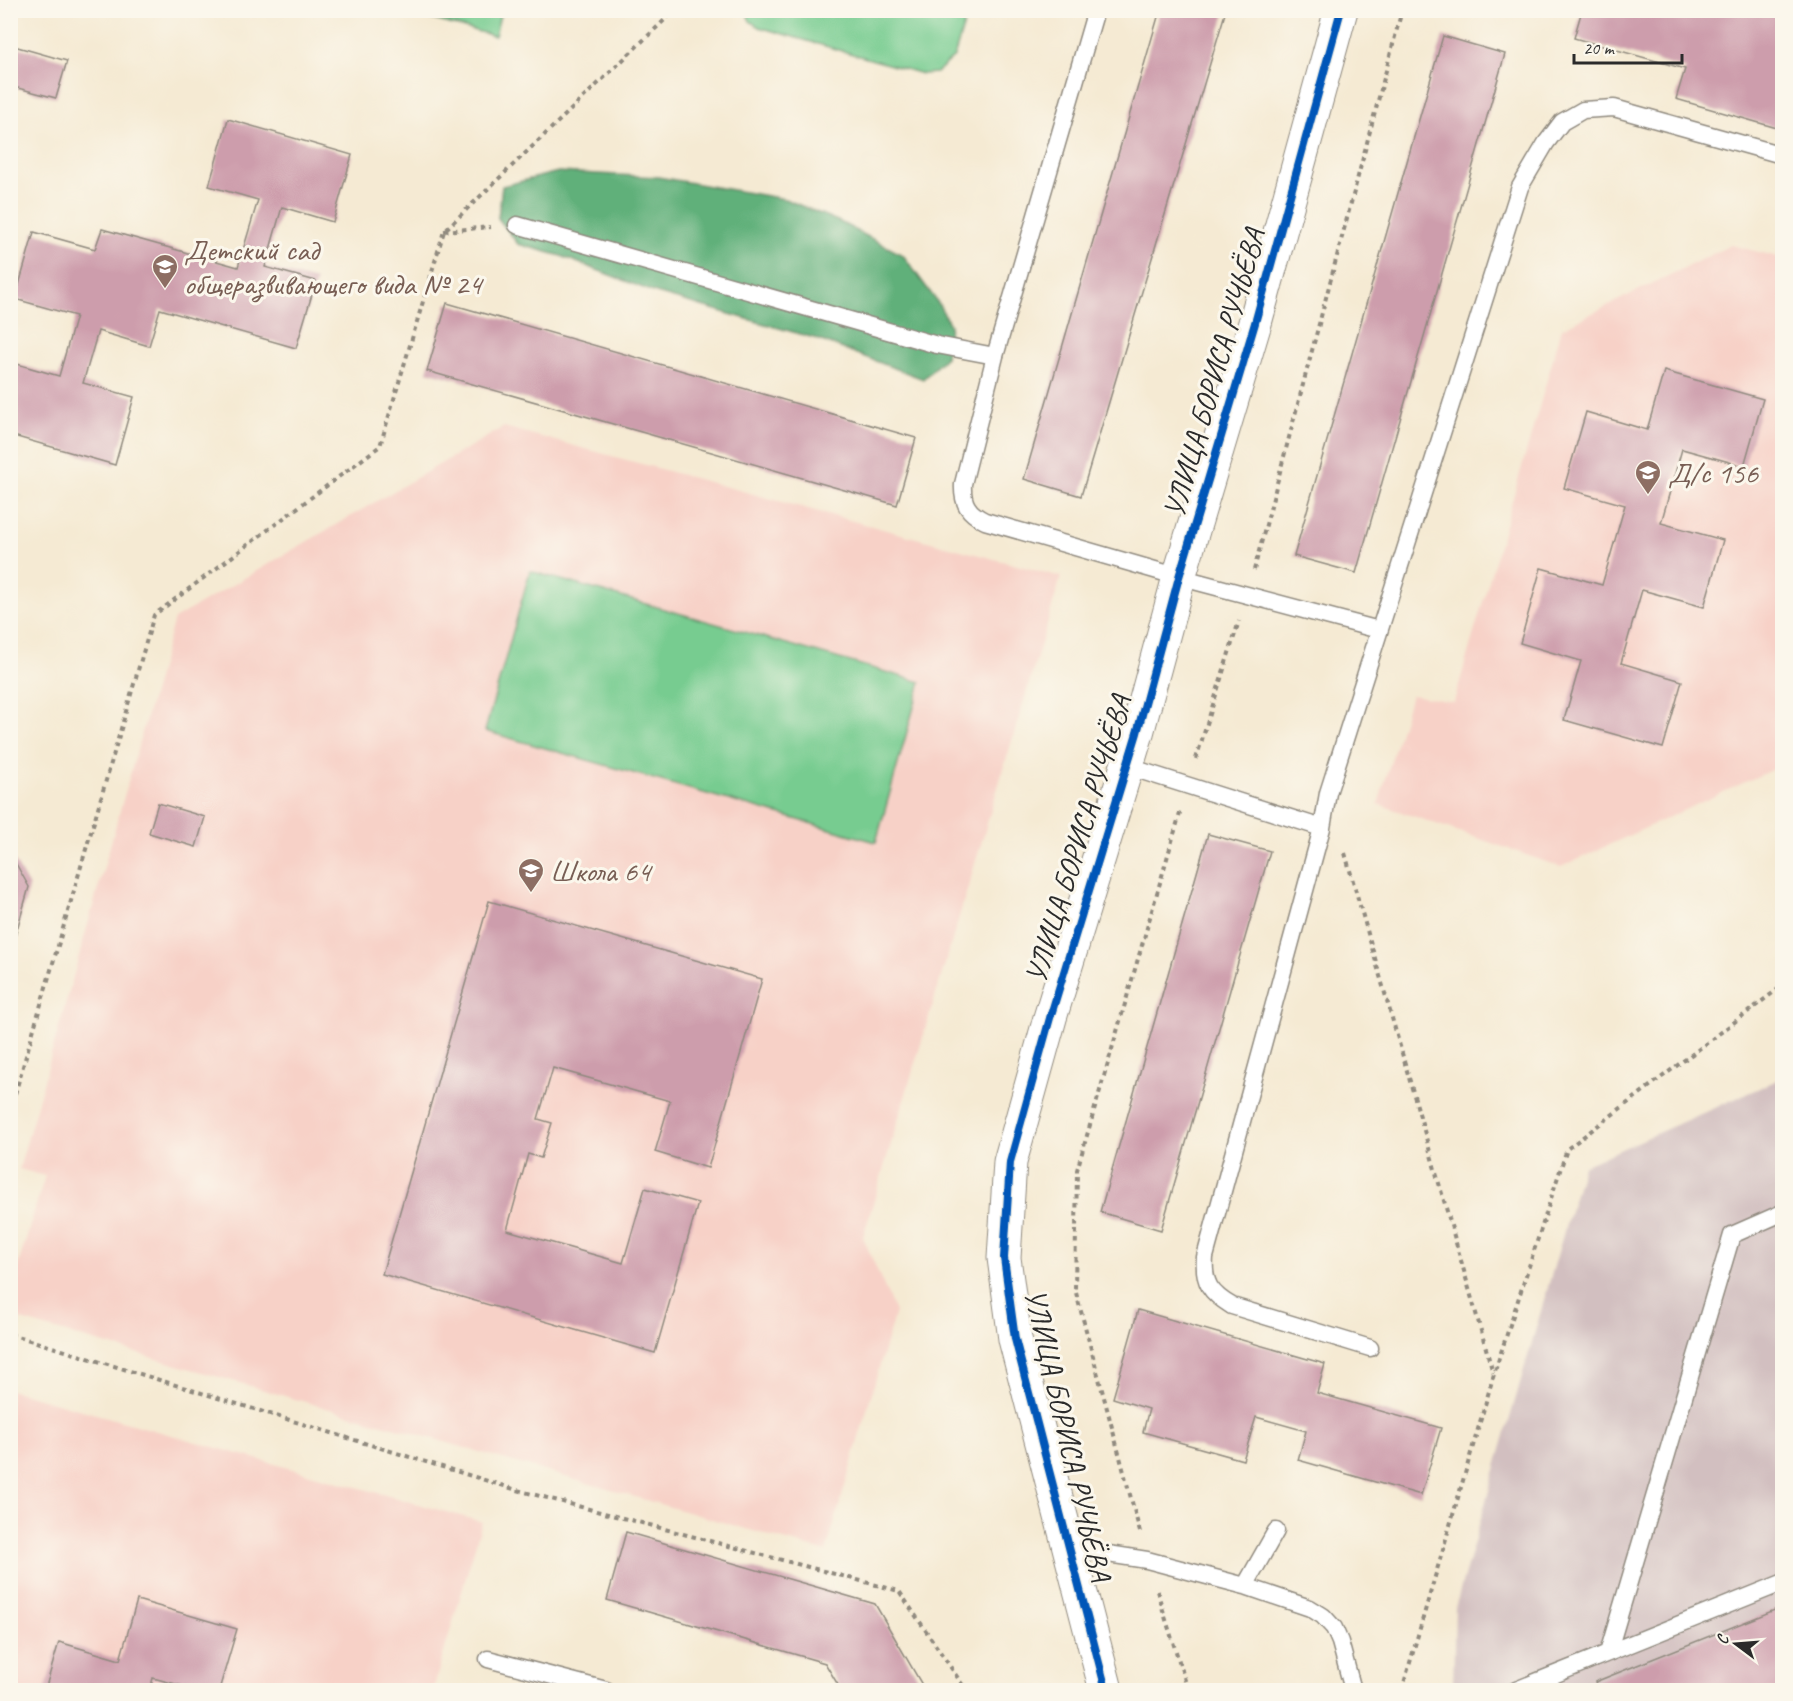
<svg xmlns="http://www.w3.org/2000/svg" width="1793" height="1701" viewBox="0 0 1793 1701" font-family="Caveat,sans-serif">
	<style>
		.built { fill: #f7d1c7 }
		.industrial { fill: #d2bfc0 }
		.green { fill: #77cc90; stroke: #517c5e; stroke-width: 1.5 }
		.forest { fill: #61b07a; stroke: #466e52; stroke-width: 1.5 }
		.building { fill: #cd9dac }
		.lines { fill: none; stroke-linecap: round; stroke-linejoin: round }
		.service-casing { stroke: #908a7f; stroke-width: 19 }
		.tertiary-casing { stroke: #908a7f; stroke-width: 35 }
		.path { stroke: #908a7f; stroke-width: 4; stroke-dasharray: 4.5 4.5; stroke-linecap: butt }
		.service { stroke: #fff; stroke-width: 16 }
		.tertiary { stroke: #fff; stroke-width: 33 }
		.cycleway-casing { stroke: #fbf7ec; stroke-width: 11 }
		.cycleway { stroke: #0057b8; stroke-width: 8 }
		.labels { text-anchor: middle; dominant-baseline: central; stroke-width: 6; stroke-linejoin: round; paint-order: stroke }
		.education-label { font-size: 30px; fill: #785e54; stroke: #fbf7ec; text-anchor: start }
		.street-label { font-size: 30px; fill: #2b2b2b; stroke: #fbf7ec }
	</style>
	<rect width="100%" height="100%" fill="#fbf7ec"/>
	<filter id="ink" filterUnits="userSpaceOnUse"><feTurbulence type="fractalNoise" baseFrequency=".0167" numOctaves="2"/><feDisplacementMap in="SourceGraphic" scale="12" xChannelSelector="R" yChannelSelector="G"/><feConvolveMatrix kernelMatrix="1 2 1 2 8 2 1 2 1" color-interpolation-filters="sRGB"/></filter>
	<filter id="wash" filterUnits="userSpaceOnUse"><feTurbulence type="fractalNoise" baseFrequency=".008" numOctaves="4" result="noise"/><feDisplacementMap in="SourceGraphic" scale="24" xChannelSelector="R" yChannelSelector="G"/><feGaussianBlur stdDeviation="1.35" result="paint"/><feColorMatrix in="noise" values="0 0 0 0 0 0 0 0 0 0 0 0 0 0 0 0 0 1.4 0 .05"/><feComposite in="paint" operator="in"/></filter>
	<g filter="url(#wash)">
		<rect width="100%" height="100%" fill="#f5ead3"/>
		<path class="built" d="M 1731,245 L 1782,258 L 1782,765 L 1561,867 L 1378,804 L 1411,695 L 1454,702 L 1562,328 Z
			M 504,427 L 1061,577 L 863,1237 L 895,1312 L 826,1552 L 11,1317 L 10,1292 L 45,1176 L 19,1169 L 174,619 Z
			M 10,1390 L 482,1522 L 433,1690 L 11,1690 Z"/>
		<path class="industrial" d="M 1782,1078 L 1782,1690 L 1453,1690 L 1455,1608 L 1583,1166 Z"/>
		<path class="green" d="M 401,11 L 501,11 L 495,36 Z
			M 746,11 L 968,10 L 968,11 L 954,57 L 936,73 L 922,74 L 759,27 L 750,21 Z
			M 530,571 L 921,682 L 876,842 L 485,731 Z"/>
		<path class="forest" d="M 558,172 L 658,177 L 785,199 L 840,222 L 903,255 L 938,303 L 950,325 L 946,357 L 923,379 L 814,338 L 656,293 L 561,256 L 518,244 L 498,218 L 502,186 Z"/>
		<g id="blocks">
			<path class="building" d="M 1160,10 L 1226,10 L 1081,496 L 1024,479 Z
				M 1582,10 L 1782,10 L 1782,110 L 1777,128 L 1676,99 L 1685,69 L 1574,38 Z
				M 1443,36 L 1505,54 L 1356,573 L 1294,556 Z
				M 14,46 L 67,61 L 56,98 L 10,86 L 10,58 Z
				M 228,119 L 352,155 L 333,222 L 282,207 L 265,267 L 316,281 L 296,348 L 160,309 L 149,346 L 98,331 L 83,383 L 134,397 L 115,465 L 10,435 L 10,362 L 59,376 L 76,316 L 15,299 L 34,232 L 95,249 L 102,229 L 238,267 L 258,200 L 209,186 Z
				M 447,303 L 916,438 L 897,505 L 427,371 Z
				M 1664,371 L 1763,399 L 1744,466 L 1682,449 L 1661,523 L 1723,540 L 1704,607 L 1642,590 L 1621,663 L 1682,681 L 1663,748 L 1564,720 L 1581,661 L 1520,643 L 1541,568 L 1602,585 L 1625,505 L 1564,488 L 1586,412 L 1647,430 Z
				M 158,803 L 205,817 L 196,847 L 149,833 Z
				M 1208,834 L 1270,851 L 1161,1230 L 1100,1212 Z
				M 10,853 L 29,887 L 11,951 L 10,951 Z
				M 489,901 L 762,979 L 708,1168 L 655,1152 L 670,1101 L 553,1068 L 538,1119 L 552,1123 L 541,1158 L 528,1154 L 507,1230 L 623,1263 L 645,1188 L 698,1203 L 655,1353 L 382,1274 Z
				M 1138,1310 L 1325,1364 L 1317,1393 L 1441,1428 L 1421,1495 L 1298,1460 L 1306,1431 L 1256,1417 L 1243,1460 L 1143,1432 L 1149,1409 L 1113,1398 Z
				M 626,1532 L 875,1604 L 925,1690 L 841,1690 L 825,1663 L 607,1600 Z
				M 137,1600 L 237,1629 L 219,1690 L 198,1690 L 153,1678 L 150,1690 L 45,1690 L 59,1642 L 120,1660 Z
				M 1782,1607 L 1782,1690 L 1599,1690 L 1595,1682 Z"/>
		</g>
	</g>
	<g filter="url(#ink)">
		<use href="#blocks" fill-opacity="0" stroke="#908a7f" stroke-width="1.5"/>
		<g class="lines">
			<defs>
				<path id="service" d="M 517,225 L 937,345 L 995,356 L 1096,10
					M 995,356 L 963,484 C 962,503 968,513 985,521 L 1179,577 L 1379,630
					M 1126,766 L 1322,828
					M 1370,1348 L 1232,1306 C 1210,1293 1203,1283 1205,1257 L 1322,828 L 1328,793 L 1520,187 L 1546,143 L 1562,122 L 1583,110 L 1614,108 L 1782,155
					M 1069,1548 L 1147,1560 L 1245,1586 L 1310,1608 L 1323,1616 L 1334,1628 L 1340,1642 L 1353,1690
					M 1245,1586 L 1276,1531
					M 1608,1653 L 1732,1235 L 1782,1213
					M 488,1659 L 606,1690
					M 1516,1690 L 1782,1583"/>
				<path id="tertiary" d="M 1106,1690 L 1015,1339 L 1004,1258 L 1010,1162 L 1050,1018 L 1137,733 L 1179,577 L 1255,323 L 1341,10"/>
			</defs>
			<use href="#service" class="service-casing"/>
			<use href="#tertiary" class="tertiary-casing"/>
			<path class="path" d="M 444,231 L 491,227
				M 1254,570 L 1402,10
				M 1196,759 L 1239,621
				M 1345,853 L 1493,1373
				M 10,1111 L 154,615 L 380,446 L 444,231 L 675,10
				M 10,1334 L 517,1490 L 899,1591 L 966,1690
				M 1140,1532 L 1075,1289 L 1077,1170 L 1181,810
				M 1157,1591 L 1188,1690
				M 1402,1690 L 1494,1374 L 1567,1149 L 1782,986"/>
			<use href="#service" class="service"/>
			<use href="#tertiary" class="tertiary"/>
			<defs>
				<path id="cycleway" d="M 1106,1690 L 1015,1339 L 1004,1258 L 1010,1162 L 1050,1018 L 1137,733 L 1179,577 L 1255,323 L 1341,10"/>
			</defs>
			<use href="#cycleway" class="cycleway-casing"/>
			<use href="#cycleway" class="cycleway"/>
		</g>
	</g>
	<defs>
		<symbol id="school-pin" viewBox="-11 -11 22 30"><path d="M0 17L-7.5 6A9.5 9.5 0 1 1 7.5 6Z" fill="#8d6e63" stroke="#fbf7ec"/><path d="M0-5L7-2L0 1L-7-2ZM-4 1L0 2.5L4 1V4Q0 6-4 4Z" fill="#fff"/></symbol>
	</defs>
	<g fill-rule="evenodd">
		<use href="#school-pin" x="150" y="252" width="30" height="40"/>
		<use href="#school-pin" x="1633" y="458" width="30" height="40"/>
		<use href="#school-pin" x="516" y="856" width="30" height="40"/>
	</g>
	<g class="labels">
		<g class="education-label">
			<text x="184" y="250">Детский сад<tspan x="184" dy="34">общеразвивающего вида № 24</tspan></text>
			<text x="1668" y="473">Д/с 156</text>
			<text x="550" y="871">Школа 64</text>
		</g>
		<g class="street-label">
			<text transform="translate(1214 373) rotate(-74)">УЛИЦА БОРИСА РУЧЬЁВА</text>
			<text transform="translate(1078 839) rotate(-73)">УЛИЦА БОРИСА РУЧЬЁВА</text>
			<text transform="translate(1068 1435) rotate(77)">УЛИЦА БОРИСА РУЧЬЁВА</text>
		</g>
	</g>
	<rect width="1793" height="1701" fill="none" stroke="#fbf7ec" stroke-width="36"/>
	<g transform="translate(1736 1644) rotate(286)" stroke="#fbf7ec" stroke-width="4.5" paint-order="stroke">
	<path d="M0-4.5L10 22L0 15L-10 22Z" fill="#2b2b2b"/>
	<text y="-9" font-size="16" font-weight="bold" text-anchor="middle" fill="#2b2b2b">С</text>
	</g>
	<path d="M1574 54v9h108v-9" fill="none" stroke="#2b2b2b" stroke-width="3"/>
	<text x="1583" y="54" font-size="18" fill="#2b2b2b" stroke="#fbf7ec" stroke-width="4.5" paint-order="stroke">20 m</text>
</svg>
